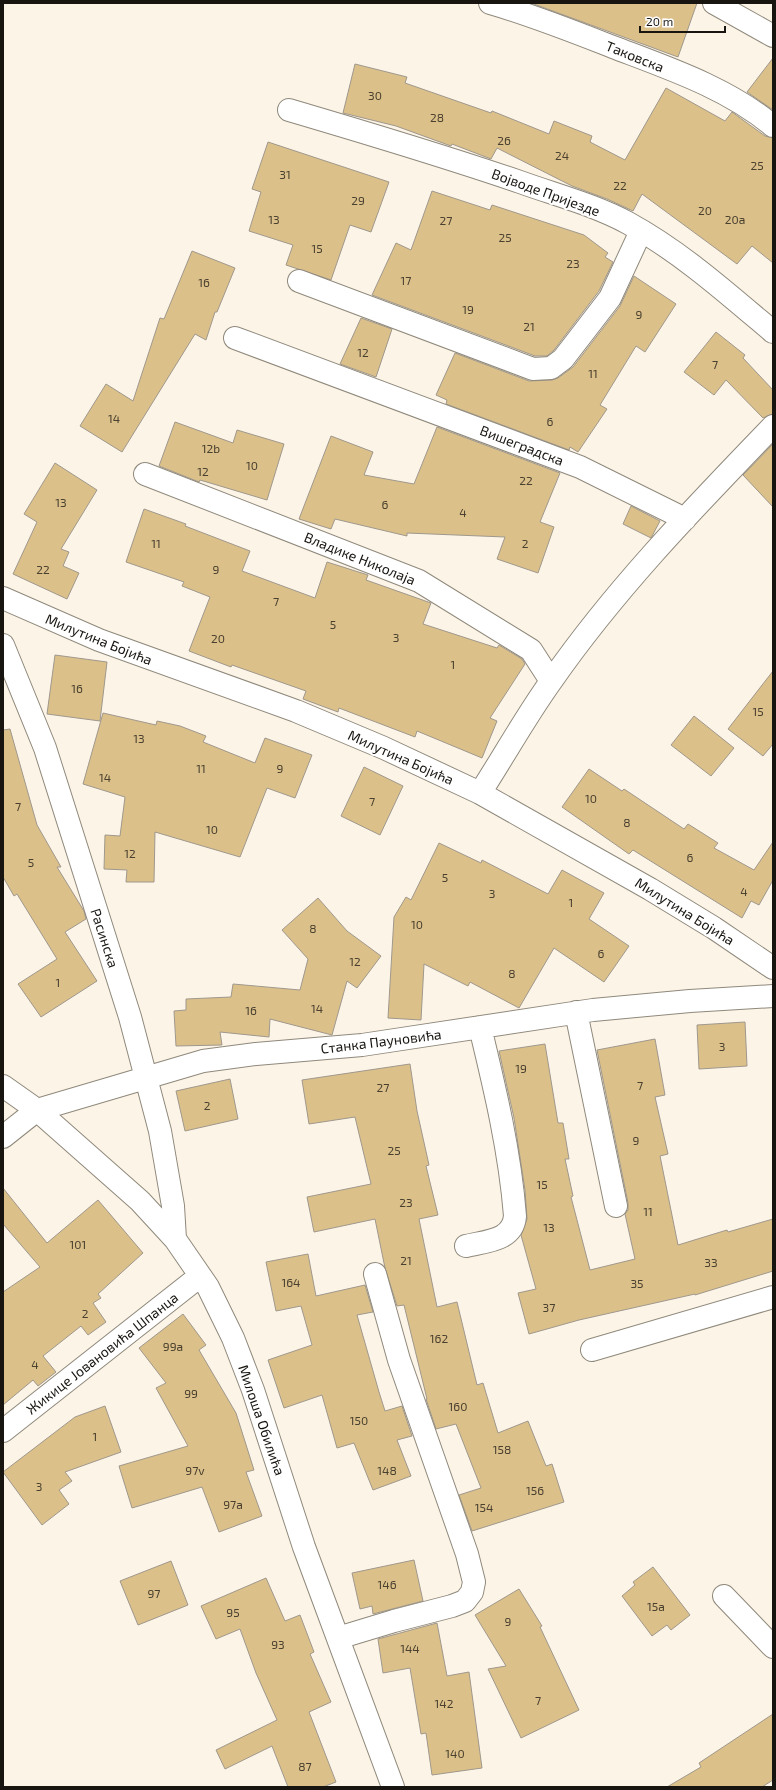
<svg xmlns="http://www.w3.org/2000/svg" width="776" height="1790" viewBox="0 0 776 1790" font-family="'Exo 2',sans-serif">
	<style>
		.building { fill: #dcc08a; stroke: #9f988c }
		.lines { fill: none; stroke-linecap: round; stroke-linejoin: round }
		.minor-casing { stroke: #8f897c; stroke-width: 24 }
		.minor { stroke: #fff; stroke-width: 22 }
		.labels { text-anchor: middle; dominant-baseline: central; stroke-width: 4; stroke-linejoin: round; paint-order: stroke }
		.number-label { font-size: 12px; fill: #49402f }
		.street-label { font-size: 14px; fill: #181511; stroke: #fff }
	</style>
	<rect width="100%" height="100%" fill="#fcf4e7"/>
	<path class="building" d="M 531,3 L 697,3 L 678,57 Z
		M 773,58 L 773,110 L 747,92 Z
		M 355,64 L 407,77 L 405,83 L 491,113 L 492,111 L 549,134 L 554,121 L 592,136 L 590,142 L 625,160 L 666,88 L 725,121 L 732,112 L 765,136 L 773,138 L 773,263 L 752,246 L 737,264 L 642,194 L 633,211 L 607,199 L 572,186 L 497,148 L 491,159 L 452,144 L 451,146 L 396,126 L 343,113 Z
		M 268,142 L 389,182 L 371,232 L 350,225 L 331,280 L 286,265 L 293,245 L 249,231 L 261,192 L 252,189 Z
		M 432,191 L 490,210 L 492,205 L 584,235 L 608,253 L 605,257 L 613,262 L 599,291 L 554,350 L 547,356 L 535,356 L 372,295 L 396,243 L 411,250 Z
		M 192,251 L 235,268 L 217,312 L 215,312 L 206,340 L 195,334 L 122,452 L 80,426 L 106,384 L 133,401 L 160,318 L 164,319 Z
		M 634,276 L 676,304 L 645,352 L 636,346 L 600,405 L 607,409 L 578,452 L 570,447 L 569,450 L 446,404 L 447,400 L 436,395 L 455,353 L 529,381 L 552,380 L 558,378 L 573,367 L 620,306 Z
		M 361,318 L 392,329 L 376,377 L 340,364 Z
		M 716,332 L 745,355 L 743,358 L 773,390 L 773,414 L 763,418 L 726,380 L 714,395 L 684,372 Z
		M 175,422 L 233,443 L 237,430 L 284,444 L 267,500 L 200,480 L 199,482 L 159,466 Z
		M 437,427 L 560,473 L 540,522 L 554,527 L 538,573 L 497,559 L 505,537 L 407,533 L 407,536 L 335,519 L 331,529 L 299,519 L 331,436 L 373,452 L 364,475 L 414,484 Z
		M 773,444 L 773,507 L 743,475 Z
		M 55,463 L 97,490 L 61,549 L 69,552 L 63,566 L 79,573 L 67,599 L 13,574 L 37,522 L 24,514 Z
		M 631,506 L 660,521 L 651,538 L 623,524 Z
		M 144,509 L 186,524 L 185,526 L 250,551 L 242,571 L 315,598 L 327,562 L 368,575 L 366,580 L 431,603 L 423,624 L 497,648 L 499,645 L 522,659 L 525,664 L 490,718 L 497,721 L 482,758 L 417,731 L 415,737 L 339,708 L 338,712 L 303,699 L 306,691 L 232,665 L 231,667 L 189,651 L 210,597 L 182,586 L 184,582 L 126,562 Z
		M 55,655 L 107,662 L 100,721 L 47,714 Z
		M 773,671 L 773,744 L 763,756 L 728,729 Z
		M 103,713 L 156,725 L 157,721 L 180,726 L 206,736 L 203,742 L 255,763 L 265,738 L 312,755 L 295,798 L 267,788 L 240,857 L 155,832 L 154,882 L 126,882 L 127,870 L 104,869 L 105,835 L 120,836 L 125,797 L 83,784 Z
		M 694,716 L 734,748 L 711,776 L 671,745 Z
		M 10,729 L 37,825 L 61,867 L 57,867 L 84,911 L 86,919 L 65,932 L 97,981 L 41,1017 L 18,984 L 57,959 L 17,894 L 14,896 L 3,877 L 3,730 Z
		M 364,767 L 403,786 L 380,835 L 341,816 Z
		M 589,769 L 622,791 L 624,789 L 684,829 L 688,824 L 718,843 L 714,848 L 754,870 L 773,842 L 773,880 L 759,905 L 751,901 L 742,918 L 633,850 L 629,854 L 562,807 Z
		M 439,843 L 481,863 L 482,860 L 548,894 L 562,870 L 604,893 L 589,919 L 629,946 L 604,982 L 554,948 L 519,1008 L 470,982 L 468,986 L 424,964 L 421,1020 L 388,1018 L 394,917 L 406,897 L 411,900 Z
		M 318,898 L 347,931 L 381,956 L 357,988 L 347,981 L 332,1035 L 270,1019 L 269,1037 L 220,1032 L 222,1045 L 176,1046 L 174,1011 L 186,1010 L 186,999 L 231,997 L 233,984 L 300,990 L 308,959 L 282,930 Z
		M 745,1022 L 747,1066 L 699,1069 L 697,1025 Z
		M 655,1039 L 665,1095 L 655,1097 L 668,1154 L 660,1156 L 678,1245 L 727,1230 L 728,1232 L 773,1219 L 773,1271 L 695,1295 L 695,1294 L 579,1320 L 529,1334 L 518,1293 L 536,1289 L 521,1235 L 527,1219 L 525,1190 L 514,1118 L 499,1051 L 545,1044 L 558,1123 L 563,1123 L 569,1159 L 565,1159 L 573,1196 L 571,1197 L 590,1270 L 635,1259 L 625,1214 L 628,1210 L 628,1203 L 597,1050 Z
		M 410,1064 L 417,1111 L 429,1165 L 426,1166 L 438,1215 L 419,1219 L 437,1307 L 457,1302 L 477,1385 L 483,1383 L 498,1433 L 528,1421 L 546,1466 L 552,1464 L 564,1502 L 472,1531 L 459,1495 L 481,1488 L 456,1424 L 436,1429 L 426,1399 L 427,1399 L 404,1305 L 397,1306 L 385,1268 L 375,1219 L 314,1232 L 307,1197 L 371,1184 L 355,1117 L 309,1124 L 302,1080 Z
		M 230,1079 L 238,1119 L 185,1131 L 176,1091 Z
		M 3,1188 L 47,1243 L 98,1200 L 143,1253 L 98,1294 L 101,1298 L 93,1303 L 106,1322 L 88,1335 L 81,1326 L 43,1356 L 56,1372 L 38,1386 L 33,1380 L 3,1405 L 3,1292 L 40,1267 L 3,1224 Z
		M 308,1254 L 316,1296 L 365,1285 L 373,1312 L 357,1315 L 379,1392 L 385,1411 L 402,1406 L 412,1436 L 397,1440 L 411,1476 L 373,1490 L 354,1443 L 337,1448 L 322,1395 L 284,1408 L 268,1360 L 312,1345 L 301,1306 L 276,1311 L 266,1262 Z
		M 183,1314 L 206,1345 L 199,1350 L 236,1413 L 254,1470 L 246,1472 L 262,1516 L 219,1532 L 202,1487 L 132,1508 L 119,1466 L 188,1446 L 156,1388 L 166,1383 L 139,1348 Z
		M 105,1406 L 121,1452 L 65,1472 L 72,1481 L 59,1490 L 69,1504 L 42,1525 L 3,1472 L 75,1417 Z
		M 414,1560 L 423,1601 L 373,1614 L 372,1606 L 360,1609 L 352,1573 Z
		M 171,1561 L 188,1605 L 138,1625 L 120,1581 Z
		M 653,1567 L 690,1615 L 671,1630 L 667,1625 L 652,1636 L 622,1596 L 635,1585 L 633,1582 Z
		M 266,1578 L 285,1621 L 300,1615 L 314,1652 L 310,1654 L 331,1702 L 309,1712 L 336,1782 L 323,1787 L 288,1787 L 272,1746 L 225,1769 L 216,1750 L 277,1720 L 256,1673 L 240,1629 L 216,1639 L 201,1606 Z
		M 519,1589 L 542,1626 L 540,1627 L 579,1710 L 521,1738 L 488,1669 L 506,1666 L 475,1615 Z
		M 437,1623 L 447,1676 L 469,1672 L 482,1768 L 432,1775 L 426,1733 L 421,1734 L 410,1668 L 383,1673 L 378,1639 Z
		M 773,1714 L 773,1780 L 762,1787 L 667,1787 L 701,1767 L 699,1763 Z"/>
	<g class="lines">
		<defs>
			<path id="minor" d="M 490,3 C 532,15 572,31 613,47 C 668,68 728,88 773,126
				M 714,3 L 773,36
				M 289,110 C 367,133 444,156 520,182 C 556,195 595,205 628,223 C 681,252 727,293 773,332
				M 299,281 L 533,369 L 551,368 L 563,359 L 610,298 L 641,231
				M 235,338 L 580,467 L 685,519
				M 145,474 L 419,581 L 531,650 L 551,681
				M 3,598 L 99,640 L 296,711 L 384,748 L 480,793 L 650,889 L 714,928 L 773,968
				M 3,645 L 45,748 L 130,1017 L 160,1131 L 173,1206 L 175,1239
				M 480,793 C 504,756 526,716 552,680 C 616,588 695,507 773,426
				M 576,1012 L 616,1206
				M 3,1086 L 37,1110 L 140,1201 L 175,1239 L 208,1287 L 233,1338 L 253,1390 L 304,1547 L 393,1787
				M 3,1137 L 37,1110 L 203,1061 L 256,1054 L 362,1045 L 593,1010 L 690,1001 L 773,996
				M 466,1246 C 486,1241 513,1241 515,1216 C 510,1152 495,1089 480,1027
				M 592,1350 L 773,1297
				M 3,1431 L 200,1276
				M 724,1596 L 773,1647
				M 338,1638 L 394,1621 L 452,1606 L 465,1601 L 472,1592 L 474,1582 L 467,1554 L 399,1360 L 375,1274"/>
		</defs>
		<use href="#minor" class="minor-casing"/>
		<use href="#minor" class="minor"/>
	</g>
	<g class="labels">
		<g class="number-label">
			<text x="375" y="95">30</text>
			<text x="437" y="117">28</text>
			<text x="504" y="140">26</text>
			<text x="562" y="155">24</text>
			<text x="757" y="165">25</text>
			<text x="285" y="174">31</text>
			<text x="620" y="185">22</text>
			<text x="358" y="200">29</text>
			<text x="705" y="210">20</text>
			<text x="274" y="219">13</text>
			<text x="735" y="219">20a</text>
			<text x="446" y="220">27</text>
			<text x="505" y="237">25</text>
			<text x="317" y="248">15</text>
			<text x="573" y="263">23</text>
			<text x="406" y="280">17</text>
			<text x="204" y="282">16</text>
			<text x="468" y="309">19</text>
			<text x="639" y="314">9</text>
			<text x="529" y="326">21</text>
			<text x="363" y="352">12</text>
			<text x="715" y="364">7</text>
			<text x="593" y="373">11</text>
			<text x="114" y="418">14</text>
			<text x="550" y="421">6</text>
			<text x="211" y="448">12b</text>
			<text x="252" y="465">10</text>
			<text x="203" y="471">12</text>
			<text x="526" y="480">22</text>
			<text x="61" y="502">13</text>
			<text x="385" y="504">6</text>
			<text x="463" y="512">4</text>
			<text x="156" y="543">11</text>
			<text x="525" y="543">2</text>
			<text x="43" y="569">22</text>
			<text x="216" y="569">9</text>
			<text x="276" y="601">7</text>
			<text x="333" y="624">5</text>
			<text x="396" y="637">3</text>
			<text x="218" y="638">20</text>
			<text x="453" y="664">1</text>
			<text x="77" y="688">16</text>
			<text x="758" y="711">15</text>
			<text x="139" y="738">13</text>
			<text x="201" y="768">11</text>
			<text x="280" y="768">9</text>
			<text x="105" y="777">14</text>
			<text x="591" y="798">10</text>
			<text x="372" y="801">7</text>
			<text x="18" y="806">7</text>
			<text x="627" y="822">8</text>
			<text x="212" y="829">10</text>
			<text x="130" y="853">12</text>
			<text x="690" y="857">6</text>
			<text x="31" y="862">5</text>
			<text x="445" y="877">5</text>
			<text x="744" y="891">4</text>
			<text x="492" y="893">3</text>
			<text x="571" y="902">1</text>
			<text x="417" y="924">10</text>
			<text x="313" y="928">8</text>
			<text x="601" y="953">6</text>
			<text x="355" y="961">12</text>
			<text x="512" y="973">8</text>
			<text x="58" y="982">1</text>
			<text x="317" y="1008">14</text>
			<text x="251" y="1010">16</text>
			<text x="722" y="1046">3</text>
			<text x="521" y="1068">19</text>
			<text x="640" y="1085">7</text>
			<text x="383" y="1087">27</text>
			<text x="207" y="1105">2</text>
			<text x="636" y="1140">9</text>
			<text x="394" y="1150">25</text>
			<text x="542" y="1184">15</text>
			<text x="406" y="1202">23</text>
			<text x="648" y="1211">11</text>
			<text x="549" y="1227">13</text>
			<text x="78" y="1244">101</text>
			<text x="406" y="1260">21</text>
			<text x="711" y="1262">33</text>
			<text x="291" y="1282">164</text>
			<text x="637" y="1283">35</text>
			<text x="549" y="1307">37</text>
			<text x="85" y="1313">2</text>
			<text x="439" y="1338">162</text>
			<text x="173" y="1346">99a</text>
			<text x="35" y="1364">4</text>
			<text x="191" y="1393">99</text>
			<text x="458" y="1406">160</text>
			<text x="359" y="1420">150</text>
			<text x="95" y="1436">1</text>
			<text x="502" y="1449">158</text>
			<text x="195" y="1470">97v</text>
			<text x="387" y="1470">148</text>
			<text x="39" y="1486">3</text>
			<text x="535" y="1490">156</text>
			<text x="233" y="1504">97a</text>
			<text x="484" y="1507">154</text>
			<text x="387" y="1584">146</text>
			<text x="154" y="1593">97</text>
			<text x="656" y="1606">15a</text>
			<text x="233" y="1612">95</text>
			<text x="508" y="1621">9</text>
			<text x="278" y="1644">93</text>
			<text x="410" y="1648">144</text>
			<text x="538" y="1700">7</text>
			<text x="444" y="1703">142</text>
			<text x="455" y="1753">140</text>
			<text x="305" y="1766">87</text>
		</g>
		<g class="street-label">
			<text transform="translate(635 56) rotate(22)">Таковска</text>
			<text transform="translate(546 192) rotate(20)">Војводе Пријезде</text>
			<text transform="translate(522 445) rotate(21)">Вишеградска</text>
			<text transform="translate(360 558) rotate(22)">Владике Николаја</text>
			<text transform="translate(99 639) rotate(22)">Милутина Бојића</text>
			<text transform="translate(401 757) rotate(24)">Милутина Бојића</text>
			<text transform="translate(685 911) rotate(32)">Милутина Бојића</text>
			<text transform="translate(105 938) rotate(72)">Расинска</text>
			<text transform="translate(381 1041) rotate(-7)">Станка Пауновића</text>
			<text transform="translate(102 1353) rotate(-38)">Жикице Јовановића Шпанца</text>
			<text transform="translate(262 1420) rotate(71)">Милоша Обилића</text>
		</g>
	</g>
	<rect width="776" height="1790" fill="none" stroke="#181511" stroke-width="8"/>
	<path d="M640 26v6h85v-6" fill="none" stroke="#181511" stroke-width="2"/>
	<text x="646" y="26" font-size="12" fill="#181511" stroke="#ffffff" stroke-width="3" paint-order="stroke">20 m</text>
</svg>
